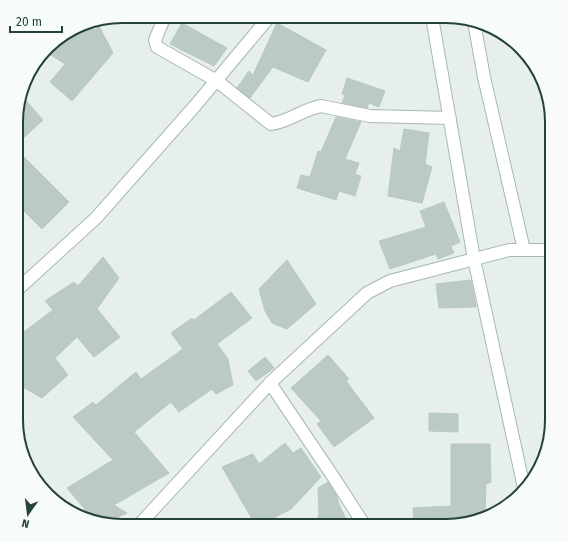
<svg xmlns="http://www.w3.org/2000/svg" width="568" height="542" viewBox="0 0 568 542" font-family="'Fira Sans',sans-serif">
	<style>
		.building { fill: #bbcac4; stroke: #b8c9c2 }
		.lines { fill: none; stroke-linecap: round; stroke-linejoin: round }
		.minor-casing { stroke: #a8b8b2; stroke-width: 14 }
		.minor { stroke: #fff; stroke-width: 12 }
		.rim { fill: none; stroke: #24423a; stroke-width: 2 }
	</style>
	<rect width="100%" height="100%" fill="#e6efeb"/>
	<path class="building" d="M 88,22 L 95,30 L 99,26 L 113,53 L 72,101 L 50,82 L 65,64 L 45,51 L 52,42 Z
		M 182,23 L 227,48 L 214,66 L 170,44 Z
		M 277,23 L 326,50 L 308,82 L 273,67 L 250,98 L 237,88 L 249,71 L 253,75 Z
		M 347,78 L 385,91 L 379,107 L 369,103 L 367,108 L 342,103 L 345,95 L 342,94 Z
		M 21,95 L 43,120 L 18,143 L 18,102 Z
		M 336,117 L 361,122 L 345,159 L 359,163 L 355,174 L 361,176 L 355,196 L 339,191 L 336,200 L 297,188 L 301,175 L 310,177 L 318,151 L 321,152 Z
		M 404,129 L 429,133 L 425,164 L 432,167 L 422,203 L 388,196 L 394,148 L 400,151 Z
		M 18,151 L 69,202 L 42,229 L 17,204 Z
		M 444,202 L 460,242 L 451,246 L 454,253 L 438,259 L 436,254 L 390,269 L 379,241 L 426,227 L 420,211 Z
		M 103,257 L 119,278 L 97,309 L 120,337 L 94,357 L 77,337 L 55,358 L 68,375 L 42,398 L 21,386 L 16,381 L 17,337 L 53,310 L 45,301 L 74,282 L 78,286 Z
		M 287,260 L 316,304 L 287,329 L 272,323 L 265,311 L 259,289 Z
		M 471,280 L 476,307 L 439,308 L 436,284 Z
		M 231,292 L 252,318 L 217,344 L 228,359 L 233,385 L 216,394 L 212,389 L 179,412 L 171,402 L 134,432 L 169,473 L 114,505 L 127,513 L 104,523 L 94,520 L 67,488 L 113,460 L 73,417 L 93,402 L 96,405 L 136,372 L 141,379 L 183,349 L 171,333 L 192,318 L 194,320 Z
		M 328,355 L 349,379 L 346,381 L 374,418 L 334,447 L 317,424 L 321,421 L 291,388 Z
		M 265,357 L 274,368 L 256,381 L 248,371 Z
		M 429,413 L 458,414 L 458,432 L 429,431 Z
		M 285,443 L 293,453 L 301,448 L 321,477 L 291,509 L 258,526 L 256,526 L 222,467 L 253,454 L 259,464 Z
		M 451,444 L 490,444 L 491,482 L 486,484 L 485,514 L 453,526 L 414,526 L 413,508 L 451,506 Z
		M 328,482 L 337,497 L 339,504 L 345,517 L 347,526 L 316,526 L 319,514 L 318,488 Z"/>
	<g class="lines">
		<defs>
			<path id="minor" d="M 165,16 L 155,40 L 157,47 L 217,81 L 271,124 C 289,122 303,109 321,106 L 370,116 L 450,118
				M 432,17 L 474,259 L 524,488
				M 474,22 L 484,77 L 524,250
				M 17,290 L 96,218 L 194,107 L 270,16
				M 270,383 L 334,478 L 365,526
				M 138,526 L 270,383 L 367,293 L 390,281 L 509,250 L 552,250"/>
		</defs>
		<use href="#minor" class="minor-casing"/>
		<use href="#minor" class="minor"/>
	</g>
	<path d="M0 0H568V542H0ZM122 23H446A99 99 0 0 1 545 122V420A99 99 0 0 1 446 519H122A99 99 0 0 1 23 420V122A99 99 0 0 1 122 23Z" fill="#f7fbf9" fill-rule="evenodd"/>
	<path class="rim" d="M122 23H446A99 99 0 0 1 545 122V420A99 99 0 0 1 446 519H122A99 99 0 0 1 23 420V122A99 99 0 0 1 122 23Z"/>
	<g transform="translate(28 514) rotate(194)" stroke="#f7fbf9" stroke-width="3" paint-order="stroke">
	<path d="M0-3L7 15L0 10L-7 15Z" fill="#24423a"/>
	<text y="-6" font-size="11" font-weight="bold" text-anchor="middle" fill="#24423a">N</text>
	</g>
	<path d="M10 26v6h52v-6" fill="none" stroke="#24423a" stroke-width="2"/>
	<text x="16" y="26" font-size="12" fill="#24423a" stroke="#f7fbf9" stroke-width="3" paint-order="stroke">20 m</text>
</svg>
